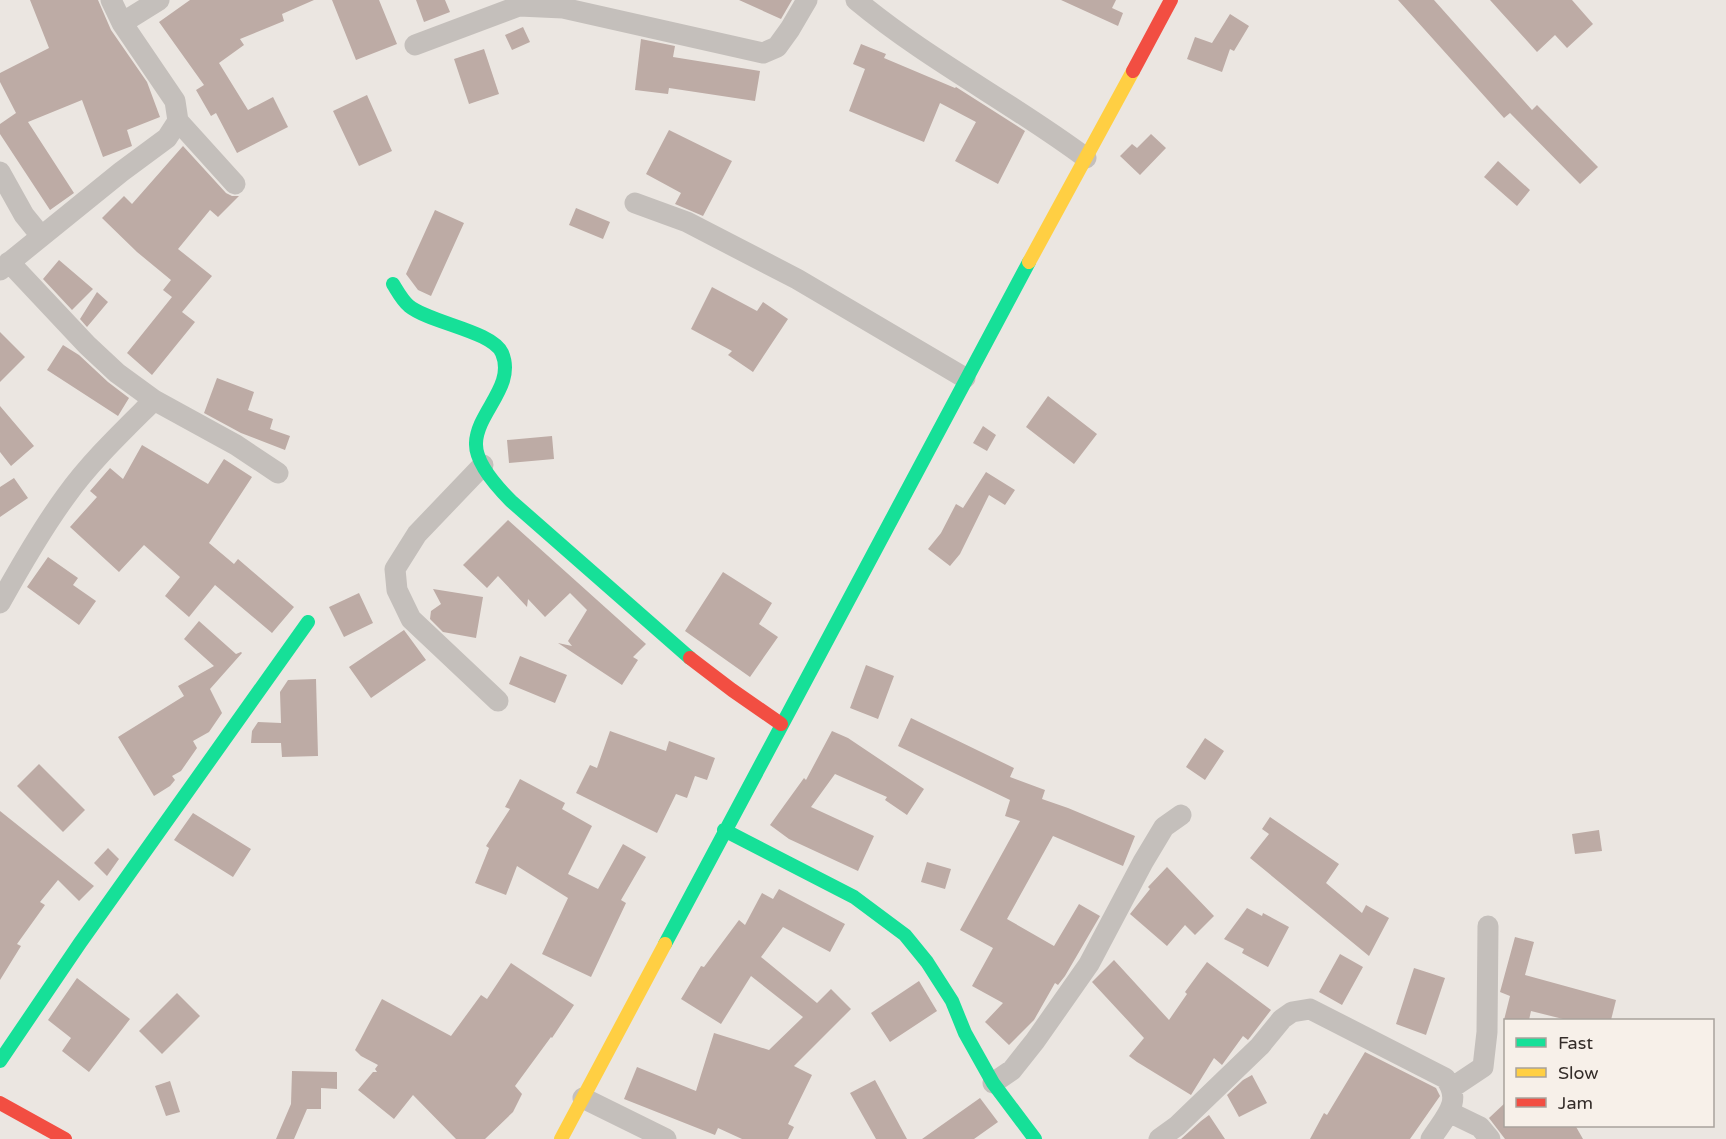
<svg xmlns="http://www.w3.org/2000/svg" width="1726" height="1139" viewBox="0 0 1726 1139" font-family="'Varela Round',sans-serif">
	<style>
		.building { fill: #bdaba5 }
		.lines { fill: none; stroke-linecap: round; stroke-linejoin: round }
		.street { stroke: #c4bfbb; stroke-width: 21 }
		.fast { stroke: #16e098; stroke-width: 14 }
		.slow { stroke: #ffcf43; stroke-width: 14 }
		.jam { stroke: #f24e42; stroke-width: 14 }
	</style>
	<rect width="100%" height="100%" fill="#ebe6e1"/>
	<path class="building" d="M 30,0 L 98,0 L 111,30 L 147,82 L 160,117 L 127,130 L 132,146 L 103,157 L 82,100 L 28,122 L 74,193 L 50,210 L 0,134 L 0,124 L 16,113 L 0,82 L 0,73 L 49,48 Z
		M 190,0 L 314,0 L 282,14 L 284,21 L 240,39 L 244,45 L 219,63 L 248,110 L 273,97 L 288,127 L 237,153 L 216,113 L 211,116 L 196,90 L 204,85 L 159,22 Z
		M 332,0 L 379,0 L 397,44 L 356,60 Z
		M 416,0 L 445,0 L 450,12 L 424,22 Z
		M 739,0 L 792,0 L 781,19 Z
		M 1061,0 L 1116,0 L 1112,8 L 1123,13 L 1118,26 Z
		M 1398,0 L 1434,0 L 1532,110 L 1537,105 L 1598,167 L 1580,184 L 1510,113 L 1504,118 Z
		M 1490,0 L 1572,0 L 1593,24 L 1567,48 L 1555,35 L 1537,52 Z
		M 1230,14 L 1249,26 L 1234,51 L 1230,49 L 1222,72 L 1187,59 L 1195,37 L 1212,43 Z
		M 523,27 L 530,42 L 512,50 L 505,35 Z
		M 641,39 L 675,46 L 673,57 L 760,71 L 755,101 L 669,88 L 668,94 L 635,90 Z
		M 861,44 L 886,54 L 884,58 L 955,88 L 956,87 L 1025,131 L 998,184 L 955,161 L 976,122 L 940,103 L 924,142 L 849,111 L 865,69 L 853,64 Z
		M 484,49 L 499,94 L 469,104 L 454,59 Z
		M 367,95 L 392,151 L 359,166 L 333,111 Z
		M 669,130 L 732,161 L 703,216 L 675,204 L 681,193 L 646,174 Z
		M 1151,134 L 1166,148 L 1140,175 L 1120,156 L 1132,144 L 1137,148 Z
		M 183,146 L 226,193 L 232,196 L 239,196 L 218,217 L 210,210 L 178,249 L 212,276 L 182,312 L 195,322 L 152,375 L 127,353 L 172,297 L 163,290 L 171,280 L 137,252 L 102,218 L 124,196 L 132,204 Z
		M 1498,161 L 1530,190 L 1517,206 L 1484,177 Z
		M 576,208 L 610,222 L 603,239 L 569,225 Z
		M 435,210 L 464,223 L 431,296 L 418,290 L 406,274 Z
		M 59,260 L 93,289 L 72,310 L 43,279 Z
		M 712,287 L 757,311 L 763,302 L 788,319 L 753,372 L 728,355 L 732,351 L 691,329 Z
		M 97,292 L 108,302 L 87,327 L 80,319 Z
		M 0,332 L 25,357 L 0,382 Z
		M 63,345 L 79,355 L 108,382 L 129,398 L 118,416 L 47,370 Z
		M 217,378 L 254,392 L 248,410 L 273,419 L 270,429 L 290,436 L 285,450 L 241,433 L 204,413 Z
		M 1048,396 L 1097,434 L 1074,464 L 1026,427 Z
		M 0,406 L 34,446 L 11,466 L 0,452 Z
		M 983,426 L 996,435 L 987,451 L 973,443 Z
		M 552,436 L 554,459 L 509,463 L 507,440 Z
		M 142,445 L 208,484 L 224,459 L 252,477 L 209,543 L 234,564 L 238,559 L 294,607 L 272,633 L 215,585 L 189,617 L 165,596 L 180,577 L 144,545 L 119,572 L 70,527 L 97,497 L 90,491 L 110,468 L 123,479 Z
		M 986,472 L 1015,490 L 1005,505 L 989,495 L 960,554 L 950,566 L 928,549 L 941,533 L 956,504 L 963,508 Z
		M 14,478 L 28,498 L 0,517 L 0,487 Z
		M 508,520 L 646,644 L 633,657 L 638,660 L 622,685 L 558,643 L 572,646 L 568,641 L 587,610 L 570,593 L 545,617 L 528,599 L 527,607 L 498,576 L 487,588 L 463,565 Z
		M 48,557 L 78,578 L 73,585 L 96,601 L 79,625 L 27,587 Z
		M 723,572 L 772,603 L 759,624 L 778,637 L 750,677 L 685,631 Z
		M 433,589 L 483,597 L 476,638 L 443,632 L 430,619 L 431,611 L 441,604 Z
		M 359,593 L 373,623 L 344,637 L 329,607 Z
		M 199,621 L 236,654 L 241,652 L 242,653 L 210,689 L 222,713 L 209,732 L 193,741 L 197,748 L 181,771 L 172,776 L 175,780 L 170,786 L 154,796 L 118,737 L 184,696 L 178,686 L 214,666 L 184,639 Z
		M 404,630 L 426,660 L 371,698 L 349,667 Z
		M 520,656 L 567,675 L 555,703 L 509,684 Z
		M 866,665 L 894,676 L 878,719 L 850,708 Z
		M 316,679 L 318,756 L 282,757 L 281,743 L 251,743 L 252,731 L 258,722 L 281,723 L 280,692 L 288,680 Z
		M 911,718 L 1014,768 L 1010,777 L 1045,790 L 1042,799 L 1068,808 L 1135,836 L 1123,866 L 1053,836 L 1007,919 L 1054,946 L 1079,904 L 1100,916 L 1065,976 L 1058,985 L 1055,983 L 1034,1020 L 1009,1045 L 985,1022 L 1003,1003 L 972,986 L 993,948 L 960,930 L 1020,821 L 1005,816 L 1010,800 L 898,746 Z
		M 610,731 L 666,751 L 669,741 L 715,758 L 707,780 L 695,776 L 687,798 L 676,794 L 657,833 L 576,793 L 590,765 L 597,768 Z
		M 832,731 L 848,738 L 924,789 L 907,815 L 885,800 L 887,797 L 835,774 L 811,807 L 874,836 L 858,871 L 789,839 L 770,825 L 804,778 L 806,780 Z
		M 1205,738 L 1224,751 L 1205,780 L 1186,767 Z
		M 39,764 L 85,810 L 63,832 L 17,786 Z
		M 520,779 L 565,803 L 562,809 L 592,826 L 568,874 L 598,889 L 623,844 L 646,857 L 621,900 L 626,903 L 591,977 L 542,954 L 568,898 L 517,866 L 506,895 L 475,883 L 489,848 L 486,846 L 510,809 L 505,807 Z
		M 0,811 L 94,886 L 79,901 L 58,880 L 40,902 L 45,905 L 17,944 L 21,946 L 0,980 Z
		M 193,813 L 251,849 L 233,877 L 174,840 Z
		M 1270,817 L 1339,864 L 1326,883 L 1362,913 L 1366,905 L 1389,918 L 1369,956 L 1250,858 L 1269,834 L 1262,829 Z
		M 1599,830 L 1602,851 L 1575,854 L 1572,834 Z
		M 108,848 L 119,859 L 107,876 L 94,863 Z
		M 927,862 L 951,869 L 945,889 L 921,882 Z
		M 1167,867 L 1214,916 L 1195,935 L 1185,925 L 1167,946 L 1130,914 L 1150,889 L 1148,887 Z
		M 779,889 L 845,924 L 830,952 L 783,927 L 761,957 L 817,1003 L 831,989 L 851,1009 L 794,1066 L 812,1075 L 788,1124 L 794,1127 L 788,1139 L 742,1139 L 718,1128 L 715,1135 L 624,1099 L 637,1067 L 696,1091 L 714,1033 L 769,1050 L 803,1017 L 751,976 L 721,1024 L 681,999 L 701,966 L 704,967 L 739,920 L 745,925 L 762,893 L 773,899 Z
		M 1247,908 L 1262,916 L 1263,913 L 1289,927 L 1268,967 L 1242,953 L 1244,949 L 1224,939 Z
		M 1515,937 L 1534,942 L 1525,975 L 1616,1000 L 1611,1020 L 1567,1020 L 1531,1011 L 1529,1020 L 1504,1020 L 1510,996 L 1500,992 Z
		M 1340,954 L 1363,967 L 1342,1005 L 1319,992 Z
		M 1114,960 L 1169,1020 L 1187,994 L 1185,992 L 1207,962 L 1271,1010 L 1248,1040 L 1243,1036 L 1222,1065 L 1214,1058 L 1191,1095 L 1137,1062 L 1129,1056 L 1144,1038 L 1092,982 Z
		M 511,963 L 574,1005 L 552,1038 L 551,1037 L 515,1086 L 522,1094 L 513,1112 L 485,1139 L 456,1139 L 413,1095 L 394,1119 L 358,1090 L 373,1072 L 377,1072 L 375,1069 L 378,1065 L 361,1056 L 355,1050 L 382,999 L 451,1036 L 481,995 L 487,999 Z
		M 1414,968 L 1445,978 L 1426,1035 L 1396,1024 Z
		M 77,978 L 130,1019 L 89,1072 L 62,1051 L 71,1038 L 48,1020 Z
		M 919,981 L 937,1011 L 890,1042 L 871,1013 Z
		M 177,993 L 200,1016 L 162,1054 L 139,1031 Z
		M 1365,1052 L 1436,1088 L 1440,1096 L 1410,1139 L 1310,1139 L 1324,1113 L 1327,1115 Z
		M 292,1071 L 337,1072 L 337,1089 L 321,1088 L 321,1109 L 307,1109 L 294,1139 L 276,1139 L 291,1104 Z
		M 1252,1075 L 1267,1103 L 1239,1117 L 1227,1095 L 1243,1080 Z
		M 875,1080 L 907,1139 L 876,1139 L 850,1093 Z
		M 170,1081 L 180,1112 L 166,1116 L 155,1086 Z
		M 980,1098 L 998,1122 L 974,1139 L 922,1139 Z
		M 1506,1102 L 1506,1125 L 1575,1125 L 1583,1139 L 1505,1139 L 1489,1118 Z
		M 1209,1115 L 1225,1139 L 1181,1139 L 1201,1121 Z"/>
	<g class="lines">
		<path class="street" d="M 856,0 C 928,60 1011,102 1086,158
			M 122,23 L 159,0
			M 415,45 L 519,6 L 563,8 L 763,53 L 777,47 L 790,29 L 807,0
			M 178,121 L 235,184
			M 0,172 L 24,215 L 41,236
			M 635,203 L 687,222 L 797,279 L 965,378
			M 9,262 L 87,345 L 117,373 L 154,400 L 236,445 L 278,473
			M 0,270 L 121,172 L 167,138 L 178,121 L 175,101 L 122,23 L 111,0
			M 483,465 L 417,534 L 395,569 L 397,590 L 411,619 L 498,701
			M 0,603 C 20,567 41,530 66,496 C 91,461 124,430 154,400
			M 993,1083 L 1012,1070 L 1035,1041 L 1089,964 L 1143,862 L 1164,827 L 1181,815
			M 1453,1087 L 1483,1067 L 1487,1032 L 1488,926
			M 583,1098 L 666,1139
			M 1449,1112 L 1480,1127 L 1490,1139
			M 1159,1139 L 1177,1126 L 1260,1046 L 1282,1019 L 1292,1012 L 1310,1009 L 1445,1078 C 1464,1101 1444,1118 1431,1139"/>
		<path class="fast" d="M 393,284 C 398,292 402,300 409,306 C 430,323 492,331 502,353 C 516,386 477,412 476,443 C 475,463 498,488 511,501 L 690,658
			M 724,830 L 854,897 L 905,935 L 927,962 L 952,1001 L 965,1033 L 993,1083 L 1035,1139
			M 665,944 L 1029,262
			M 0,1061 L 80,943 L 308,622"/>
		<path class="slow" d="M 1029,262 L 1133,71
			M 561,1139 L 665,944"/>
		<path class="jam" d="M 1133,71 L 1171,0
			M 690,658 L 732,690 L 781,724
			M 0,1103 L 65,1139"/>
	</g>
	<rect x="1504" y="1019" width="210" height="108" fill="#f7f0e9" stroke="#a9a29c" stroke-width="1.5"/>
	<rect x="1516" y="1038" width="30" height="9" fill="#16e098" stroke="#a9a29c" stroke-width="1.5"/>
	<text x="1558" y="1049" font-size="18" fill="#342c29">Fast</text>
	<rect x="1516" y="1068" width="30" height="9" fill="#ffcf43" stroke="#a9a29c" stroke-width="1.5"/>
	<text x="1558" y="1079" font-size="18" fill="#342c29">Slow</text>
	<rect x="1516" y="1098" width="30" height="9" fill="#f24e42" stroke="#a9a29c" stroke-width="1.5"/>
	<text x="1558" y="1109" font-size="18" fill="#342c29">Jam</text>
</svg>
